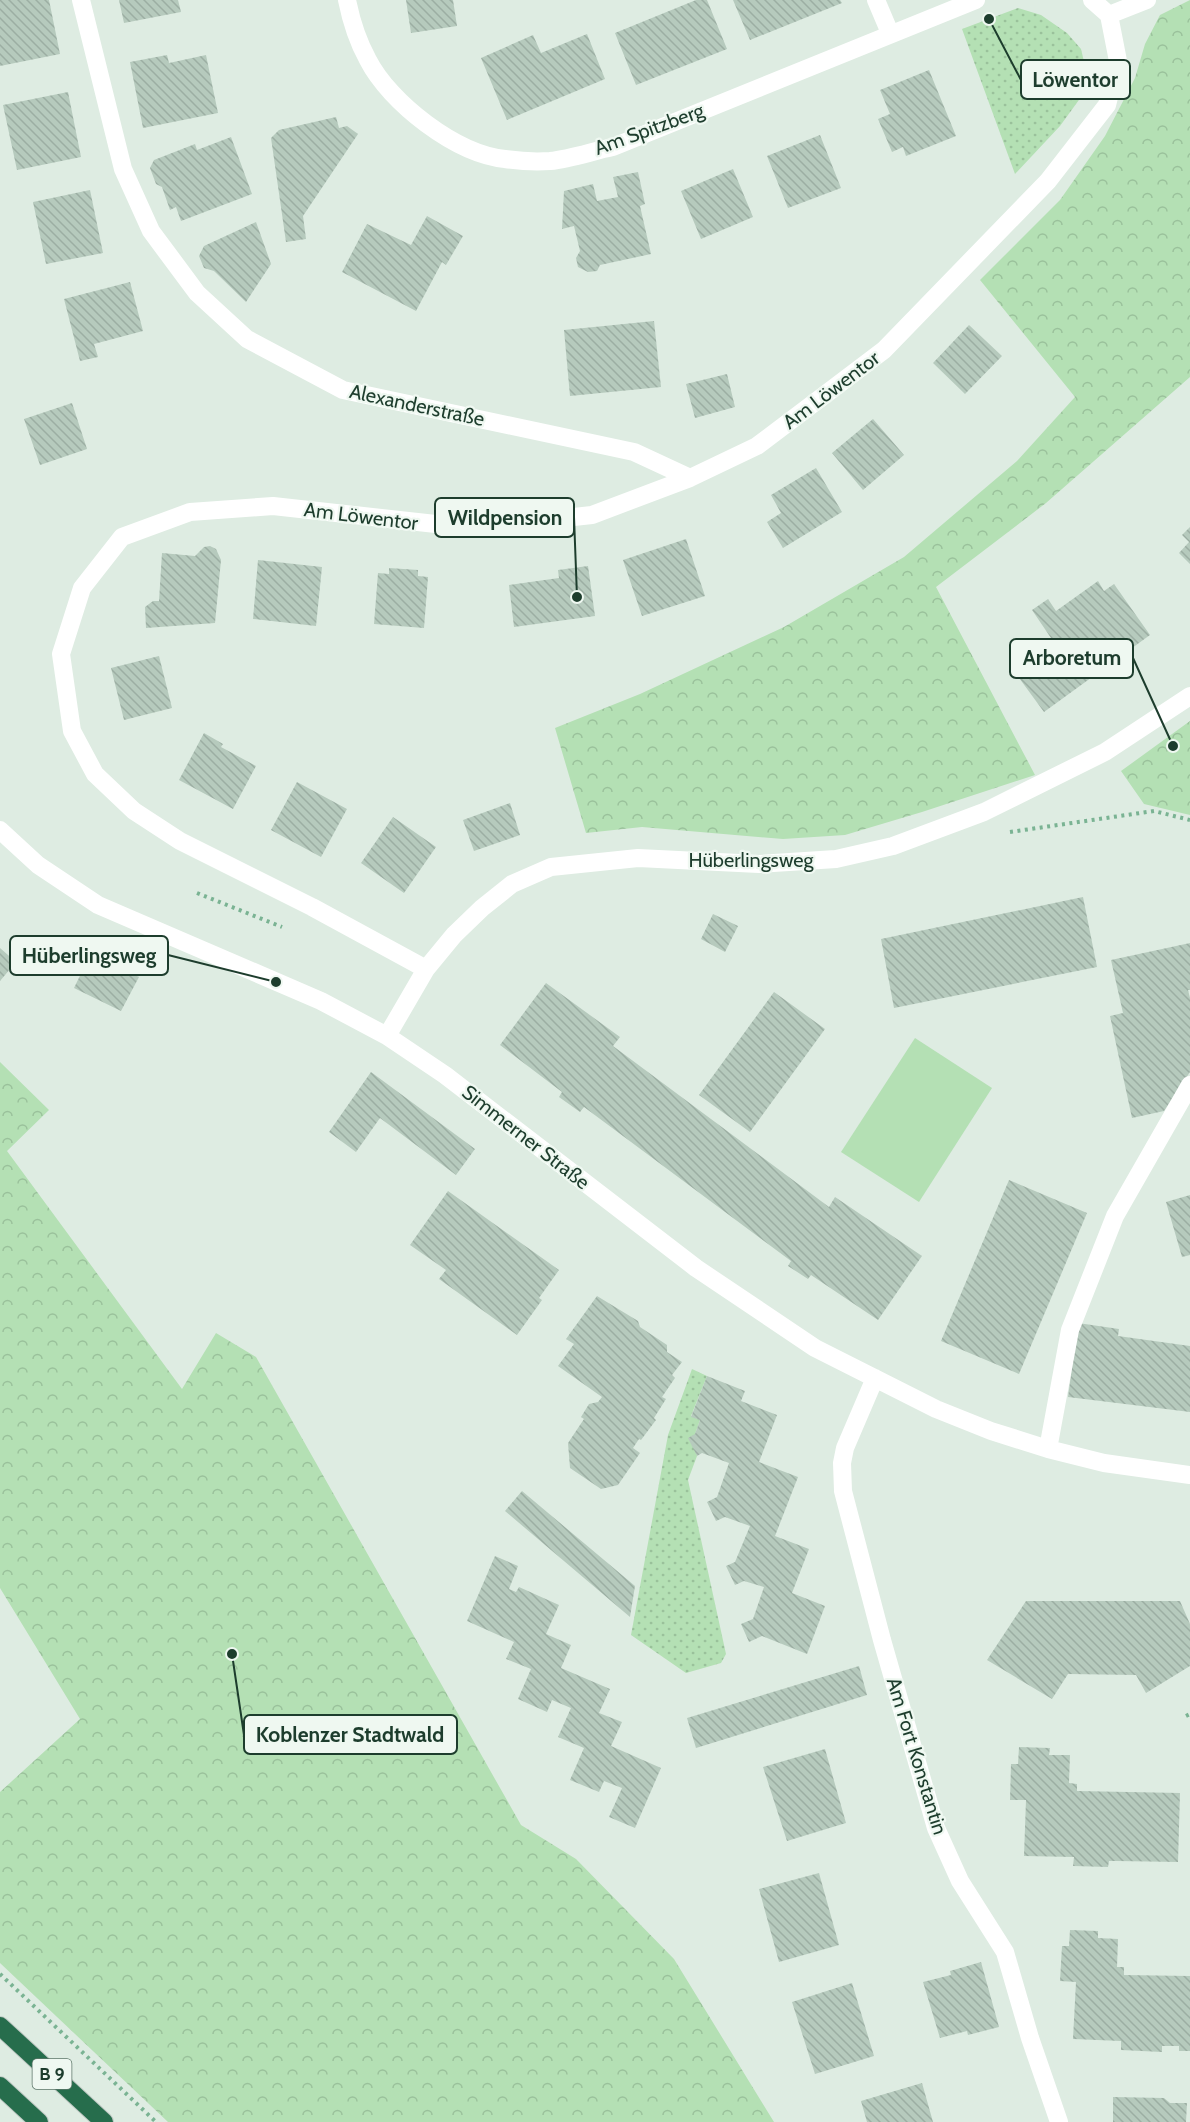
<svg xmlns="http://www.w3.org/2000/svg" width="1190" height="2122" viewBox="0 0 1190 2122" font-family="Cabin,sans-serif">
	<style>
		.grass { fill: url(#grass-dots) }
		.forest { fill: url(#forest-crowns) }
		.green { fill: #b4e0b4 }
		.building { fill: url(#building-back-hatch) }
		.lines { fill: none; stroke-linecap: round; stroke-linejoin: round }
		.highway-casing { stroke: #c0c9c4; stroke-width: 20 }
		.path { stroke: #7ab393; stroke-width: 4; stroke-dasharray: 3 4.5; stroke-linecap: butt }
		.minor { stroke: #fff; stroke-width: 18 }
		.highway { stroke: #266d4c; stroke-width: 18 }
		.labels { text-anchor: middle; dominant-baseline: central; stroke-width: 4.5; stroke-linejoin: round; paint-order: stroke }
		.shield { fill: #eff8f1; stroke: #5c7568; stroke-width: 1.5 }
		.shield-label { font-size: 18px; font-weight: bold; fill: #1d3d2d }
		.street-label { font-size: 20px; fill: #1d3d2d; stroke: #eff8f1 }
		.leader { fill: none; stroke: #1d3d2d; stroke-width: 2 }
		.callout-dot { fill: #1d3d2d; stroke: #eff8f1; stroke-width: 2 }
		.callout { fill: #eff8f1; stroke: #1d3d2d; stroke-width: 2 }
		.callout-label { font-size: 21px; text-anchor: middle; font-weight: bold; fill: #1d3d2d }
	</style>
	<defs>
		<pattern id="grass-dots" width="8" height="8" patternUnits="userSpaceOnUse" patternTransform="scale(1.5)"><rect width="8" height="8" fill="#b4e0b4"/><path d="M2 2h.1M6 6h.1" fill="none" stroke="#9ac19b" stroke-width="1.8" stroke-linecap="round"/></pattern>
		<pattern id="forest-crowns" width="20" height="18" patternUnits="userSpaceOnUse" patternTransform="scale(1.5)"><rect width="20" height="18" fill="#b4e0b4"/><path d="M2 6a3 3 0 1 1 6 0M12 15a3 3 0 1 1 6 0" fill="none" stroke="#9ac19b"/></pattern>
		<pattern id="building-back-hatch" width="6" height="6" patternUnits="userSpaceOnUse" patternTransform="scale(1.5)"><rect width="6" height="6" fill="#b6cabd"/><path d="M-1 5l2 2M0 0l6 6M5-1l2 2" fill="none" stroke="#9caea3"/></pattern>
	</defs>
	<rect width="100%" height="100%" fill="#deece2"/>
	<path class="grass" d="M 1018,8 L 1041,15 L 1067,33 L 1081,49 L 1086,70 L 1084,93 L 1060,126 L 1015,174 L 962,29 Z
		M 692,1369 L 707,1376 L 691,1416 L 700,1420 L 695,1434 L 697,1456 L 688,1480 L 726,1654 L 721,1663 L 686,1673 L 631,1635 L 668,1435 Z"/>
	<path class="forest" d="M 1190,0 L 1190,377 L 1046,503 L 936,587 L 1035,775 L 922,812 L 845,835 L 783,839 L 642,827 L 586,833 L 555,728 L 640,694 L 784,627 L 904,557 L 1017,461 L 1075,397 L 980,280 L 1060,200 L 1105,136 L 1135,78 L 1145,44 L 1160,15 Z
		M 1190,721 L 1190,815 L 1144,804 L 1121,771 Z
		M 0,1062 L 49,1110 L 7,1151 L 182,1389 L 216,1333 L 256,1357 L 521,1825 L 576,1859 L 674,1959 L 774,2122 L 168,2122 L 0,1963 L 0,1792 L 80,1719 L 0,1588 Z"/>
	<path class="green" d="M 915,1038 L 992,1088 L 919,1202 L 841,1152 Z"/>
	<path class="building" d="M 0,0 L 49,0 L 60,54 L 0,66 Z
		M 119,0 L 178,0 L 181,12 L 124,23 Z
		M 406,0 L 453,0 L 457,26 L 411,33 Z
		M 696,0 L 707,0 L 727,49 L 636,85 L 615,33 Z
		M 733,0 L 840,0 L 842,3 L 750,40 Z
		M 587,34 L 605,79 L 507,120 L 481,58 L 533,35 L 541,53 Z
		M 167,55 L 169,63 L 206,55 L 218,113 L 143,128 L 130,62 Z
		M 929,70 L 956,136 L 906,156 L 903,147 L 892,152 L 878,119 L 890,114 L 880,90 Z
		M 68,92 L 81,157 L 17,170 L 3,105 Z
		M 336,117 L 339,128 L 347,126 L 358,134 L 303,216 L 306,239 L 286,242 L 271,138 L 279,130 Z
		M 820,135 L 841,188 L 788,208 L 767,156 Z
		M 231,137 L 252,194 L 181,221 L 176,207 L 170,210 L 162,187 L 156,184 L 150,168 L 154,160 L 195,144 L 197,150 Z
		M 733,169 L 753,217 L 701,239 L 681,191 Z
		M 638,172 L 645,204 L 640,206 L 651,254 L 600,265 L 597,271 L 588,272 L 578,267 L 576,258 L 580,251 L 574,226 L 562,229 L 564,191 L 593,184 L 597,201 L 618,197 L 613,177 Z
		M 90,190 L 103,253 L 46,264 L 33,202 Z
		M 427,216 L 463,236 L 446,265 L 442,262 L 416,311 L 342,272 L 367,224 L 411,245 Z
		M 256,222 L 271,264 L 246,302 L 214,271 L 204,268 L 199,256 L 204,246 Z
		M 130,282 L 143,331 L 94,344 L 98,357 L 80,361 L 64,299 Z
		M 654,321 L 661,387 L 570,396 L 564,330 Z
		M 969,325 L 1002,356 L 965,394 L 933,363 Z
		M 727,374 L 735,407 L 695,418 L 686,384 Z
		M 72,403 L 87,449 L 40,465 L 24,419 Z
		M 873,419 L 904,455 L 863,490 L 832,453 Z
		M 816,468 L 842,512 L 783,548 L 767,522 L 781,513 L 771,495 Z
		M 1190,527 L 1190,564 L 1179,553 L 1189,542 L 1182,535 Z
		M 686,539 L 705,596 L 642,616 L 623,560 Z
		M 210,546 L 216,549 L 221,560 L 215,623 L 146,628 L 145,607 L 153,601 L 159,601 L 162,553 L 195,556 L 204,547 Z
		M 258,560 L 322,567 L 316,626 L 253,619 Z
		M 588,566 L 595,616 L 514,627 L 509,585 L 559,578 L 558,570 Z
		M 389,568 L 418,570 L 418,576 L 428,577 L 424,628 L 374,624 L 378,573 L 389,574 Z
		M 1098,581 L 1104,591 L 1114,584 L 1150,635 L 1044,712 L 1011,667 L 1051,638 L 1032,610 L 1048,599 L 1056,611 Z
		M 159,656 L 172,708 L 124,720 L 111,668 Z
		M 204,733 L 223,744 L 221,747 L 256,766 L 233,809 L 179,780 Z
		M 297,782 L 347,809 L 321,857 L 271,830 Z
		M 510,803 L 520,835 L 474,851 L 463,820 Z
		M 393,817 L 436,847 L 404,893 L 361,863 Z
		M 1083,897 L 1097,967 L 894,1008 L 881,939 Z
		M 713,914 L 738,926 L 725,952 L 701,939 Z
		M 1190,943 L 1190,990 L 1188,990 L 1190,998 L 1190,1072 L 1164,1111 L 1132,1118 L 1110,1016 L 1123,1013 L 1111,960 Z
		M 0,948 L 16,962 L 0,981 Z
		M 91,953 L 139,977 L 121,1011 L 74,988 Z
		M 546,983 L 620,1037 L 613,1046 L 829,1207 L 835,1197 L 922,1256 L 878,1320 L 811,1275 L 808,1279 L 788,1266 L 791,1261 L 584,1107 L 580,1112 L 559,1097 L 562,1092 L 500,1045 Z
		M 774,992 L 825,1029 L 750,1132 L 699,1095 Z
		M 371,1072 L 475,1149 L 456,1175 L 380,1118 L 356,1152 L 329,1132 Z
		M 1009,1180 L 1087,1213 L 1019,1374 L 941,1341 Z
		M 448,1191 L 559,1270 L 539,1298 L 542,1300 L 517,1335 L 439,1279 L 446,1270 L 410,1245 Z
		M 1190,1195 L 1190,1255 L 1182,1257 L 1166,1202 Z
		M 597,1296 L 638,1321 L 640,1327 L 667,1345 L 667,1352 L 682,1362 L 672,1375 L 675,1378 L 662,1397 L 666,1399 L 654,1418 L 656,1420 L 641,1440 L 639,1439 L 633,1448 L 640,1453 L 618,1485 L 601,1489 L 570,1468 L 568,1443 L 584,1419 L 581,1417 L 589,1404 L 598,1402 L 602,1397 L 558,1366 L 574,1344 L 566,1339 Z
		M 1078,1323 L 1119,1329 L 1118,1336 L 1190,1346 L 1190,1412 L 1068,1397 Z
		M 707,1376 L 745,1391 L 741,1401 L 777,1415 L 759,1462 L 798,1477 L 775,1536 L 809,1549 L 792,1593 L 825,1606 L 807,1654 L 762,1636 L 749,1642 L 741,1624 L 753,1619 L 764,1587 L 744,1581 L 735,1585 L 726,1566 L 735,1562 L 750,1526 L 725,1517 L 716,1521 L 707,1502 L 717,1497 L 729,1463 L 702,1453 L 697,1456 L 688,1438 L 695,1434 L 700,1420 L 691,1417 Z
		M 522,1491 L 635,1586 L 630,1617 L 505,1511 Z
		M 495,1556 L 518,1566 L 509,1589 L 516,1592 L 519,1587 L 559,1605 L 546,1634 L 571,1645 L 561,1668 L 610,1689 L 599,1713 L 622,1722 L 611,1746 L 661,1768 L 635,1828 L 609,1817 L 622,1788 L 604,1781 L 599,1792 L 570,1780 L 584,1748 L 558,1737 L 571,1708 L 552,1700 L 547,1712 L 518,1699 L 531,1669 L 506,1659 L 514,1642 L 467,1621 Z
		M 1026,1601 L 1180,1601 L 1190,1624 L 1190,1666 L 1146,1693 L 1136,1675 L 1068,1674 L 1052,1699 L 987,1660 Z
		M 859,1666 L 867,1695 L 696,1748 L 687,1718 Z
		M 1019,1747 L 1050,1748 L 1049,1755 L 1070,1755 L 1069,1783 L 1077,1784 L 1077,1791 L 1180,1793 L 1178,1862 L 1117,1861 L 1109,1861 L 1108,1867 L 1073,1866 L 1074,1857 L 1024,1856 L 1026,1800 L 1010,1800 L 1011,1764 L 1018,1764 Z
		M 825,1749 L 846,1823 L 787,1841 L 763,1767 Z
		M 819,1873 L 839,1945 L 779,1962 L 759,1889 Z
		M 1070,1930 L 1098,1931 L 1098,1938 L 1118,1939 L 1117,1967 L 1124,1967 L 1124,1975 L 1190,1976 L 1190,2051 L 1179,2051 L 1179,2046 L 1162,2046 L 1162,2052 L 1121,2050 L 1121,2041 L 1073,2039 L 1076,1982 L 1060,1981 L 1062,1946 L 1069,1946 Z
		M 981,1962 L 999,2027 L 968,2035 L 967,2031 L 940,2038 L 923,1982 L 951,1975 L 950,1971 Z
		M 852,1983 L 874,2056 L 815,2074 L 792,2002 Z
		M 922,2083 L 933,2122 L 867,2122 L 861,2101 Z
		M 1113,2097 L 1164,2098 L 1170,2103 L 1187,2103 L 1186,2122 L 1113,2122 Z"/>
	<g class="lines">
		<defs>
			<path id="highway" d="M 0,2026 L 104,2122
				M 0,2086 L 39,2122"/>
		</defs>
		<use href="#highway" class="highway-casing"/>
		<path class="path" d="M 1010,832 L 1154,811 L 1190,820
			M 197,893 L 282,927
			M 1186,1716 L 1190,1714
			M 0,1974 L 156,2122"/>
		<path class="minor" d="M 81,0 L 123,169 L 151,231 L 197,293 L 247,339 L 343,390 L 634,452 L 690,478
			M 347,0 C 351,20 358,42 368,60 C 390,103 456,154 505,159 C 519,161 536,162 550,161 C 571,159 593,151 613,147 L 976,0
			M 876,0 L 890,33
			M 1092,0 L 1109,15
			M 1109,15 L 1147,0
			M 0,830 L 38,865 L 98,905 L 321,1001 L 387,1036 L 445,1075 L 696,1268 L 815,1348 L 936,1409 L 991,1431 L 1048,1449 L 1104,1463 L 1190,1475
			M 426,969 L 312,907 L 180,841 L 134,811 L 95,774 L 72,731 L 61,654 L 82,588 L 122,537 L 190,512 L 273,506 L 472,528 L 592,515 L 690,478 L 757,446 L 884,350 L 1048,181 L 1107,105 L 1118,61 L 1109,15
			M 387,1036 L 426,969 L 454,935 L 482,908 L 512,884 L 551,867 L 638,858 L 759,864 L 836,859 L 893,846 L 984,812 L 1105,752 L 1190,696
			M 875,1378 L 845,1448 L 842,1463 L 843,1491 L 882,1640 L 936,1828 L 960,1881 L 1005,1952 L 1030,2038 L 1059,2122
			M 1048,1449 L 1070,1330 L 1115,1216 L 1190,1085"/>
		<use href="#highway" class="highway"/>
	</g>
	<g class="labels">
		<rect class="shield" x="32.5" y="2059" width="39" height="30" rx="4.5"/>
		<g class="shield-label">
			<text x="52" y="2074">B 9</text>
		</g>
		<g class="street-label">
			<text transform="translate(649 129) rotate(-20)">Am Spitzberg</text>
			<text transform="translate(831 390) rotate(-37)">Am Löwentor</text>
			<text transform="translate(417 405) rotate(12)">Alexanderstraße</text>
			<text transform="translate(361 516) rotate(7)">Am Löwentor</text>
			<text x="751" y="860">Hüberlingsweg</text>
			<text transform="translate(526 1137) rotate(38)">Simmerner Straße</text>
			<text transform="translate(917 1756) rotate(73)">Am Fort Konstantin</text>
		</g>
	</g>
	<path class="leader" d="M989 19L1021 80M577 597L574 517M1173 746L1133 658M276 982L168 955M232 1654L244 1735"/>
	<g class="callout-dot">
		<circle cx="989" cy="19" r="6"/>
		<circle cx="577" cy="597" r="6"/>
		<circle cx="1173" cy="746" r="6"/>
		<circle cx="276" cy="982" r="6"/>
		<circle cx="232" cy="1654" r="6"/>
	</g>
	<g class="callout">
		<rect x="1021" y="60" width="109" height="39" rx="6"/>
		<rect x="435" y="498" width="139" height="39" rx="6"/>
		<rect x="1010" y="639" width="123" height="39" rx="6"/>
		<rect x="10" y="936" width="158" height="39" rx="6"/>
		<rect x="244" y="1715" width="213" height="39" rx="6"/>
	</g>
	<g class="callout-label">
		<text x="1075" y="87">Löwentor</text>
		<text x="505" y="525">Wildpension</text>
		<text x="1072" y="665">Arboretum</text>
		<text x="89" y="963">Hüberlingsweg</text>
		<text x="350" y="1742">Koblenzer Stadtwald</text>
	</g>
</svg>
